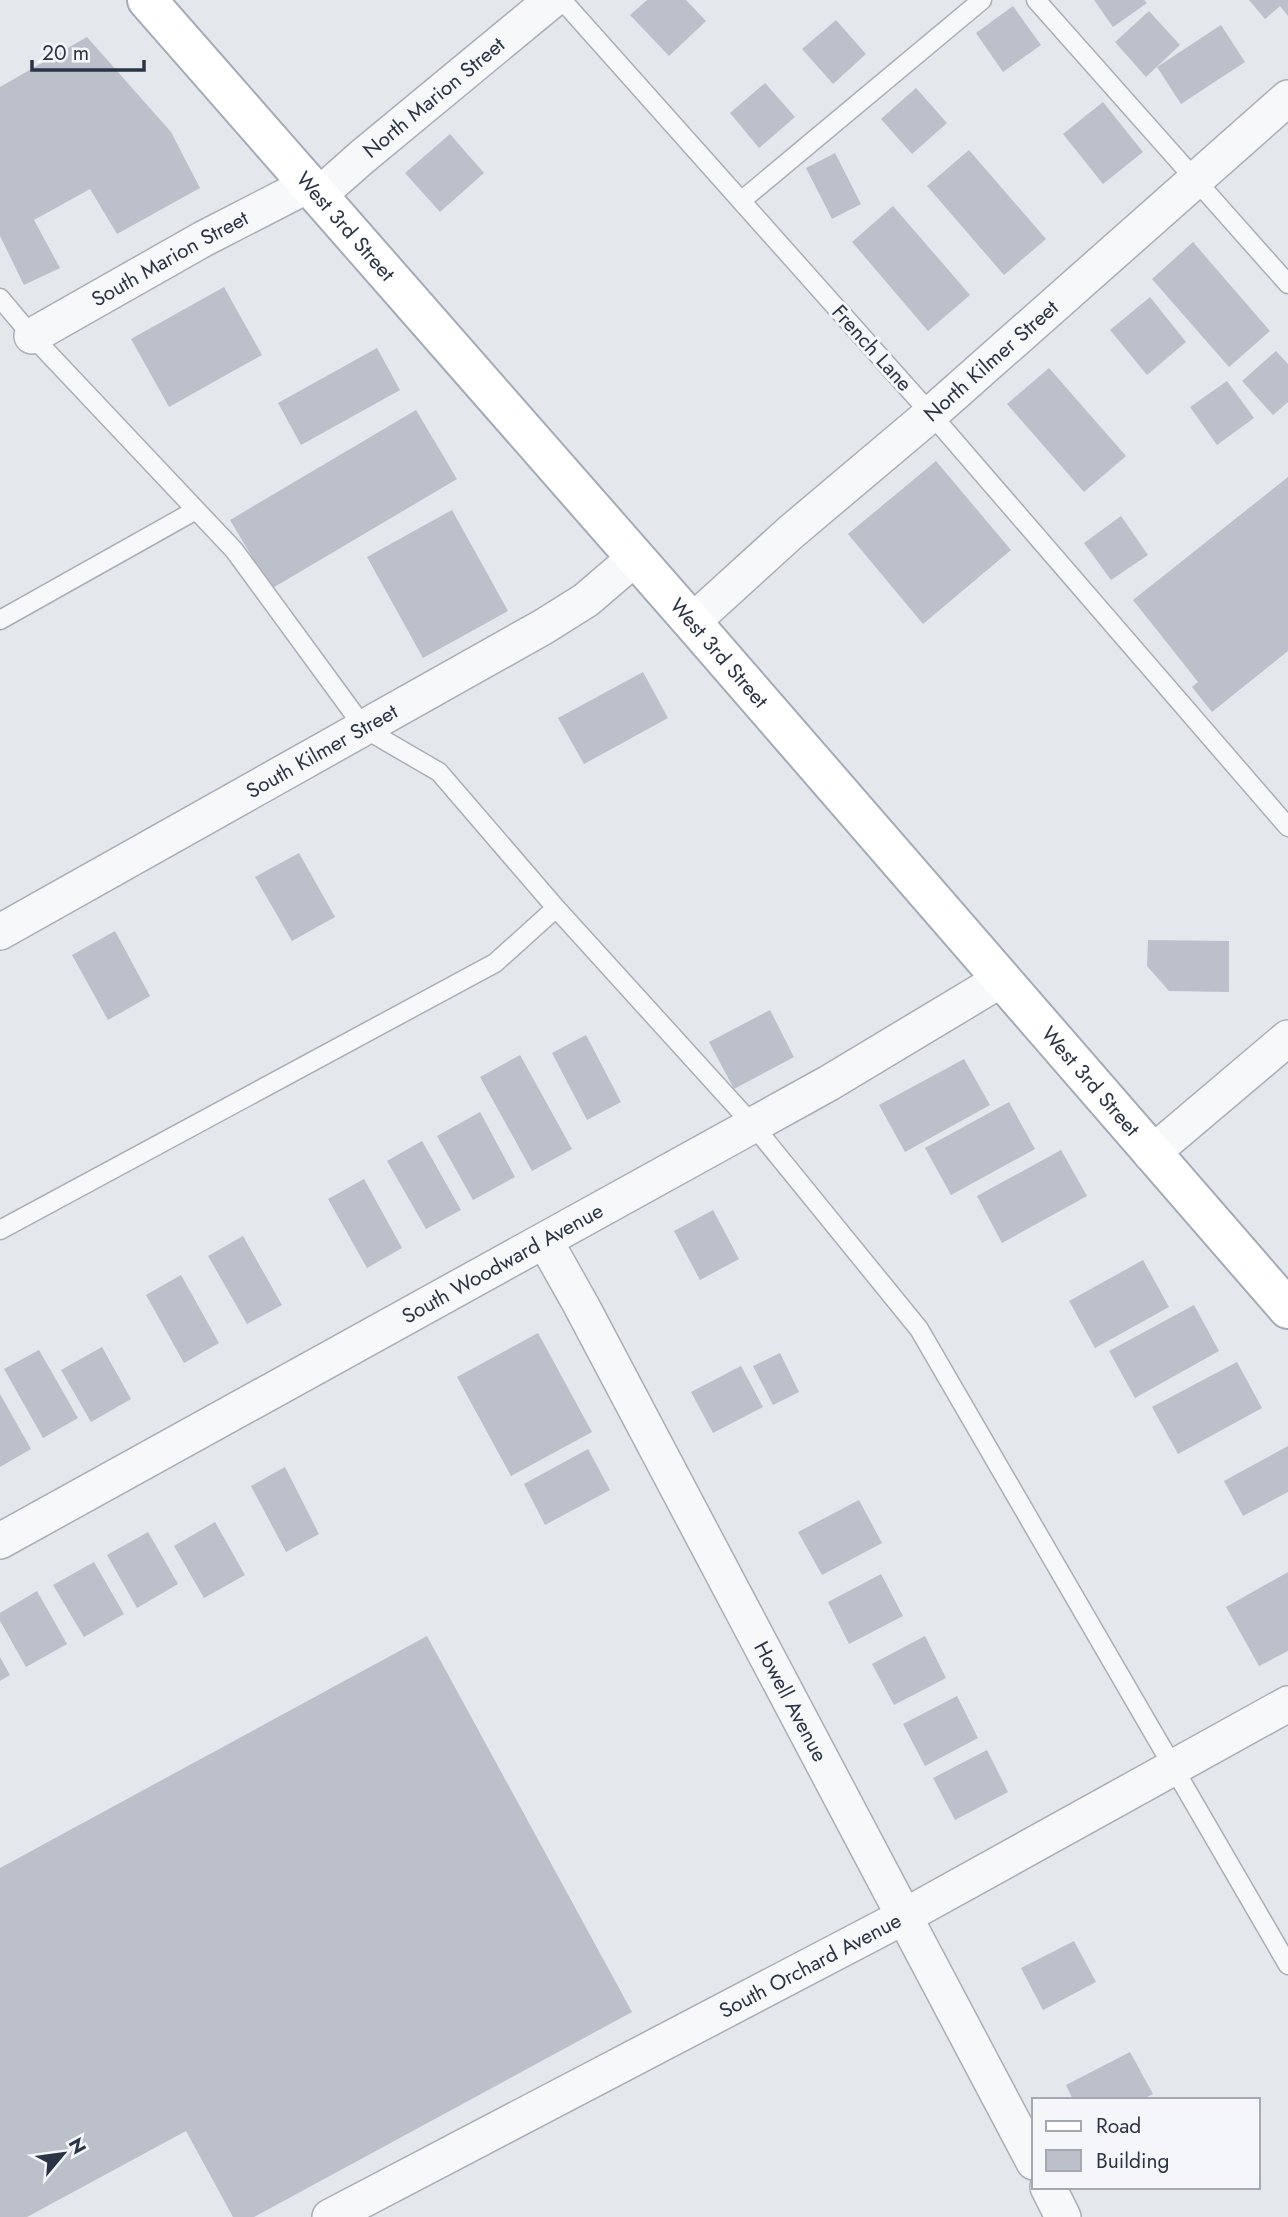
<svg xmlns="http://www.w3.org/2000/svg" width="1288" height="2217" viewBox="0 0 1288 2217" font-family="Jost,sans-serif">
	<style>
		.building { fill: #bbc0ca }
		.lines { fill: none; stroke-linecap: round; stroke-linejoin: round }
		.lane-casing { stroke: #a9aeb7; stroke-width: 21 }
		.street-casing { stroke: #a9aeb7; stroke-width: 38 }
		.primary-casing { stroke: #a3abb8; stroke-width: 42 }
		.lane { stroke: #f7f8fa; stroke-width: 18 }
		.street { stroke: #f7f8fa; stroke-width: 35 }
		.primary { stroke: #fff; stroke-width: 38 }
		.labels { text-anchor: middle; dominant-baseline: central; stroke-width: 6; stroke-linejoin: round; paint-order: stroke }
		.street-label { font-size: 21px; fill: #2b3445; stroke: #f4f6f9 }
	</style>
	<rect width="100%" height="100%" fill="#e4e7ec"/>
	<path class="building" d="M 647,0 L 686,0 L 706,21 L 669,56 L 630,15 Z
		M 1094,0 L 1144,0 L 1147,3 L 1113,27 Z
		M 1249,0 L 1288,0 L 1288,16 L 1280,6 L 1265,19 Z
		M 1013,6 L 1041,45 L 1003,72 L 976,33 Z
		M 1149,11 L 1180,45 L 1146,77 L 1115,42 Z
		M 836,20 L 866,54 L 833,84 L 802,49 Z
		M 1221,25 L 1245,62 L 1181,104 L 1157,67 Z
		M 87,37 L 171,132 L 200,188 L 117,234 L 90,189 L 34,220 L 60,268 L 24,285 L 0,236 L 0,87 Z
		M 765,83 L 795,117 L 759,148 L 730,113 Z
		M 916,88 L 947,123 L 912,154 L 881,119 Z
		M 1103,102 L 1143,152 L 1103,184 L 1063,134 Z
		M 450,134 L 484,173 L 440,212 L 405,173 Z
		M 969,150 L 1046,239 L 1004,275 L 927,186 Z
		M 835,153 L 861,204 L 832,219 L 806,168 Z
		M 893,206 L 970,295 L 928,331 L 852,242 Z
		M 1193,242 L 1270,331 L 1229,367 L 1152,279 Z
		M 224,287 L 262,355 L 169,407 L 131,339 Z
		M 1150,297 L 1186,342 L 1147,375 L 1110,330 Z
		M 377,348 L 400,390 L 301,445 L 278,403 Z
		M 1276,351 L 1288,364 L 1288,402 L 1273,415 L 1242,381 Z
		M 1049,368 L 1126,456 L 1084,492 L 1007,404 Z
		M 1227,381 L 1254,418 L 1217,445 L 1190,407 Z
		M 416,410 L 457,479 L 271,589 L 230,520 Z
		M 936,461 L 1011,550 L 923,624 L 848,534 Z
		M 1288,477 L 1288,651 L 1212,712 L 1192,687 L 1198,682 L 1133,600 Z
		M 452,510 L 508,611 L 423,658 L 367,557 Z
		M 1121,516 L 1148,555 L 1111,580 L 1084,543 Z
		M 643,672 L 668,718 L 584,764 L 558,718 Z
		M 299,853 L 335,917 L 292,941 L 255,877 Z
		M 115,931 L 150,996 L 108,1020 L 72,955 Z
		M 1148,940 L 1229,941 L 1229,992 L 1169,991 L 1147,966 Z
		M 770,1010 L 794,1057 L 734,1089 L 709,1042 Z
		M 586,1035 L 621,1102 L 587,1120 L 552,1053 Z
		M 520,1055 L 572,1149 L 532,1171 L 480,1077 Z
		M 964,1059 L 990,1105 L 905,1152 L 879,1105 Z
		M 1009,1102 L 1035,1149 L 951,1195 L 925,1148 Z
		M 480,1112 L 515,1177 L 473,1200 L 437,1136 Z
		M 422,1141 L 461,1210 L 426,1229 L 387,1161 Z
		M 1061,1150 L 1087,1196 L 1002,1243 L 977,1196 Z
		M 364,1179 L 402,1248 L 367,1268 L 328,1199 Z
		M 713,1210 L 739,1259 L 700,1280 L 674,1231 Z
		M 243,1236 L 282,1305 L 247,1324 L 208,1256 Z
		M 1143,1260 L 1169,1307 L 1095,1348 L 1069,1301 Z
		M 181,1275 L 219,1343 L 184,1363 L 146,1295 Z
		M 1194,1305 L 1219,1351 L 1135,1398 L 1109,1351 Z
		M 538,1333 L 592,1432 L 511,1476 L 457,1377 Z
		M 102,1347 L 131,1399 L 91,1422 L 61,1370 Z
		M 39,1350 L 78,1418 L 43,1438 L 4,1369 Z
		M 780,1353 L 799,1392 L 773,1405 L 753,1366 Z
		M 1237,1362 L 1262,1408 L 1178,1454 L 1152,1407 Z
		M 741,1366 L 763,1407 L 713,1433 L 691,1392 Z
		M 0,1394 L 31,1449 L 0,1467 Z
		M 1288,1446 L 1288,1492 L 1243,1516 L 1224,1481 Z
		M 588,1449 L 610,1490 L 545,1525 L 524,1484 Z
		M 285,1467 L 319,1534 L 286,1552 L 251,1486 Z
		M 859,1500 L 882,1543 L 822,1575 L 798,1532 Z
		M 215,1522 L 245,1575 L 204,1598 L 174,1546 Z
		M 148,1532 L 178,1584 L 137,1608 L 107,1555 Z
		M 94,1562 L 124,1614 L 84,1637 L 53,1585 Z
		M 1288,1572 L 1288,1651 L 1259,1666 L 1226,1607 Z
		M 881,1574 L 903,1616 L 849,1644 L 828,1602 Z
		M 37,1591 L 67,1644 L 26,1667 L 0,1621 L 0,1613 Z
		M 427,1636 L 632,2012 L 254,2217 L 233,2217 L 186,2131 L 27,2217 L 0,2217 L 0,1868 Z
		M 925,1636 L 946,1678 L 894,1705 L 872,1664 Z
		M 0,1657 L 10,1675 L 0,1681 Z
		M 957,1696 L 978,1738 L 925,1766 L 903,1724 Z
		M 987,1750 L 1008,1792 L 955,1820 L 933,1778 Z
		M 1074,1941 L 1096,1982 L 1043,2010 L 1021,1968 Z
		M 1130,2052 L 1153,2094 L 1141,2100 L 1073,2100 L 1066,2085 Z"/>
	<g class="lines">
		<defs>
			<path id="lane" d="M 562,0 L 931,414 L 1288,827
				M 1036,0 L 1288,284
				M 741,201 L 982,0
				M 0,298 L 32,336 L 234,550 L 365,729 L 439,772 L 556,908 L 753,1125 L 919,1329 L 1288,1965
				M 0,620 L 196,510
				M 0,1230 L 495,963 L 556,908"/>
			<g id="street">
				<path id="s1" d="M 318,196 L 362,157 L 552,0"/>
				<path id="s2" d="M 32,336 L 203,239 L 308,185"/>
				<path id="s3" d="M 692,622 L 791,532 L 931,414 L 1288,98"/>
				<path id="s4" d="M 0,932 L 543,627 L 586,600 L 635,558"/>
				<path d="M 1151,1154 L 1288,1038"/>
				<path id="s5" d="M 545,1241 L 581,1305 L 1034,2162"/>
				<path id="s6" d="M 0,1541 L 829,1083 L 1002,979"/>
				<path d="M 1048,2187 L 1063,2217"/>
				<path id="s7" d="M 330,2217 L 905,1916 L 1288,1704"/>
			</g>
			<g id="primary">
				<path id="s8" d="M 147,0 L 692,622 L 1288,1309"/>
			</g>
		</defs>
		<use href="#lane" class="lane-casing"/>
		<use href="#street" class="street-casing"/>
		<use href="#primary" class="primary-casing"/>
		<use href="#lane" class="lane"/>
		<use href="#street" class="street"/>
		<use href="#primary" class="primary"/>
	</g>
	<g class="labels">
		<g class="street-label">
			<text stroke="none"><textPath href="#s1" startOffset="152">North Marion Street</textPath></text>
			<text stroke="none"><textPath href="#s8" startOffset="301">West 3rd Street</textPath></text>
			<text stroke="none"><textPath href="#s2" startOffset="158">South Marion Street</textPath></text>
			<text transform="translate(872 348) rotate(48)">French Lane</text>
			<text stroke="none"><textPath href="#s3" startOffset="397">North Kilmer Street</textPath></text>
			<text stroke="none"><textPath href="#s8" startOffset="868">West 3rd Street</textPath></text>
			<text stroke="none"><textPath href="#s4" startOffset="369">South Kilmer Street</textPath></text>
			<text stroke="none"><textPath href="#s8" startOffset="1435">West 3rd Street</textPath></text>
			<text stroke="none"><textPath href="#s6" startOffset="574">South Woodward Avenue</textPath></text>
			<text stroke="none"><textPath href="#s5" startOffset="522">Howell Avenue</textPath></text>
			<text stroke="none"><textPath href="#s7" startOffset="542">South Orchard Avenue</textPath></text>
		</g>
	</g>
	<rect x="1032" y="2098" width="228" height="91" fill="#f4f6f9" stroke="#a4a8b1" stroke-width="2"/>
	<rect x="1046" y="2121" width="35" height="10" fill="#ffffff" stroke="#a4a8b1" stroke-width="2"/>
	<text x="1096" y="2133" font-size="21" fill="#2b3445">Road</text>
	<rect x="1046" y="2150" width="35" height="21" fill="#bbc0ca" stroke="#a4a8b1" stroke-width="2"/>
	<text x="1096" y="2168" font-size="21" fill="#2b3445">Building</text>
	<g transform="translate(63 2154) rotate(61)" stroke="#f4f6f9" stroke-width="5" paint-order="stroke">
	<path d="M0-5L12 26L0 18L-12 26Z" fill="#2b3445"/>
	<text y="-10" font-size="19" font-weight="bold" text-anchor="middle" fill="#2b3445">N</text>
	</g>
	<path d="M32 60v10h112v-10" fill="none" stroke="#2b3445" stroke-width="3.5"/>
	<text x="42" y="60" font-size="21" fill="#2b3445" stroke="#f4f6f9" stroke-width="5" paint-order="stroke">20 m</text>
</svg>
